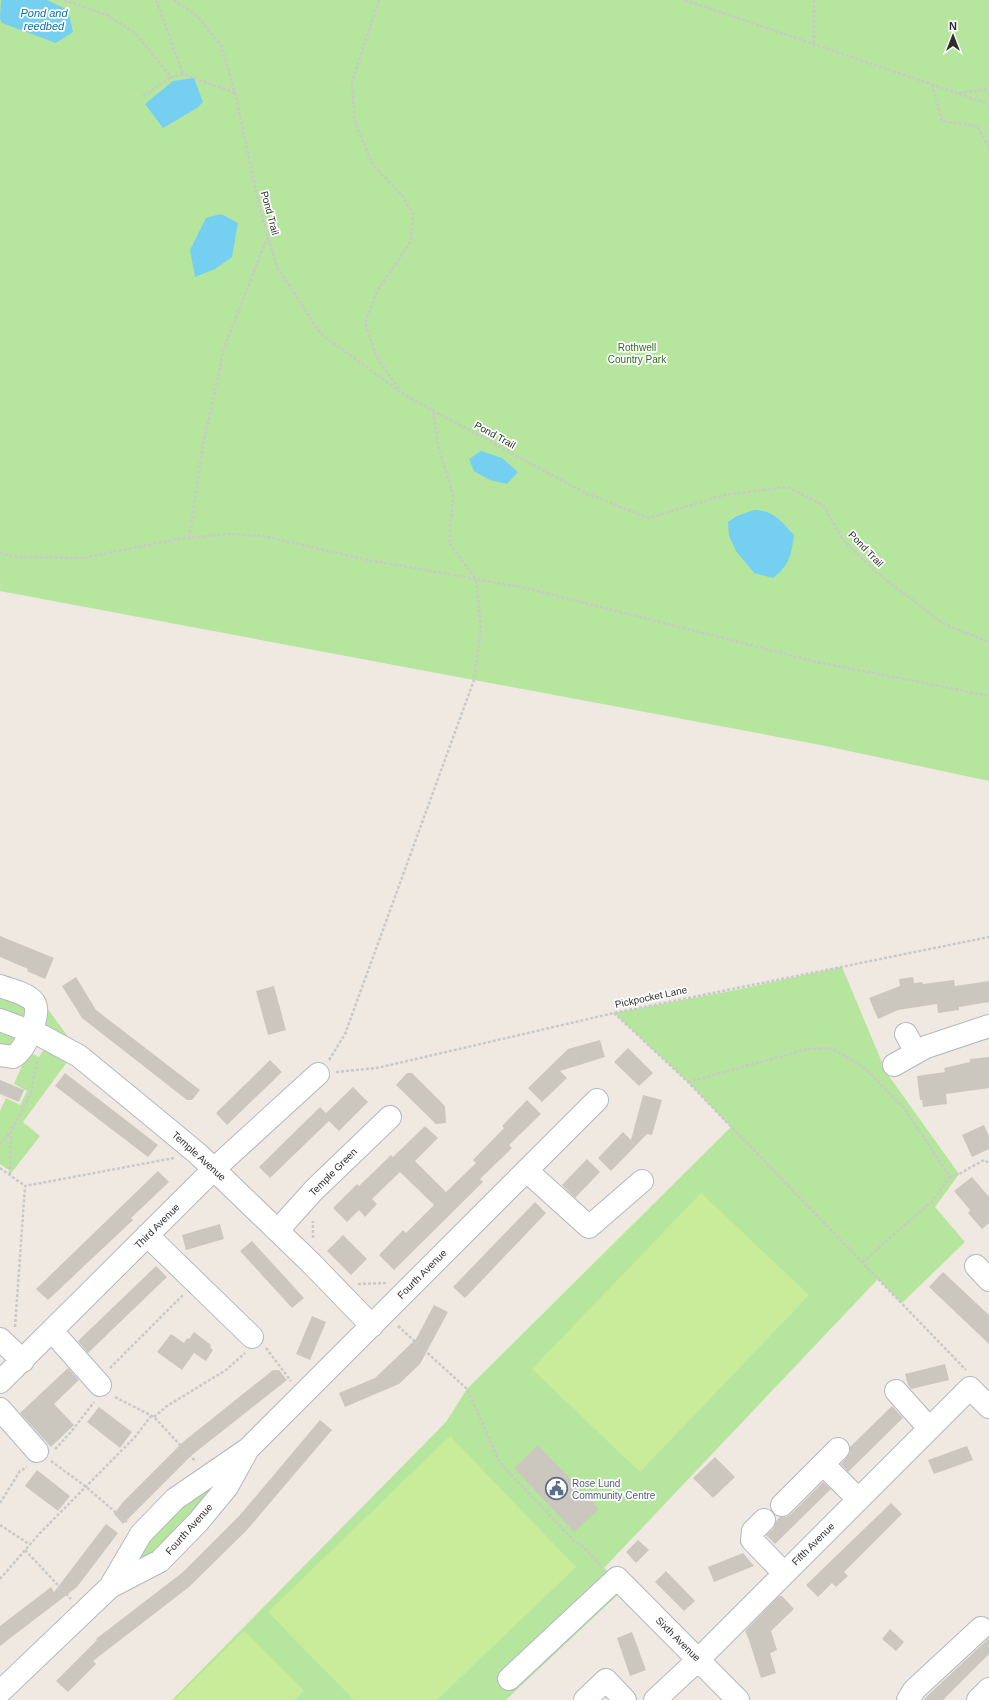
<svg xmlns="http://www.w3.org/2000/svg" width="989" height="1700" viewBox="0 0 989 1700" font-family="Arial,sans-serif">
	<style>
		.green { fill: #b6e59e }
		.pitch { fill: #c9ec9a }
		.water { fill: #75cff0 }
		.building { fill: #cbc7bf }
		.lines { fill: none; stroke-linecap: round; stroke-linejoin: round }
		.minor-casing { stroke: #b4b7c1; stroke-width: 24 }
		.path { stroke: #c9c9c9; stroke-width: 2.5; stroke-dasharray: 3 2; stroke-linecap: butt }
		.minor { stroke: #fff; stroke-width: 22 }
		.labels { text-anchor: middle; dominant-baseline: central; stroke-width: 3.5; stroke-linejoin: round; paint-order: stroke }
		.street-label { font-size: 10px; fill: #2e2e2e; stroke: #fff }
		.park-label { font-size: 10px; fill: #2c6e1b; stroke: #fff }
		.service-label { font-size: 10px; fill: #4e5e75; stroke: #fff; text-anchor: start }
		.water-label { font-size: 11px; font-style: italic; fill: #0d6fa3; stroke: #fff }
	</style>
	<rect width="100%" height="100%" fill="#efe9e1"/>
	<path class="green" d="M 0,0 L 989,0 L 989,781 L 821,745 L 0,591 Z
		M 842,967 L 886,1072 L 959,1174 L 935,1207 L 965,1242 L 902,1303 L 878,1279 L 604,1568 L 626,1587 L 506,1700 L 172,1700 L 446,1422 L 467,1389 L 731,1127 L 688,1082 L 614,1013 L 736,990 Z
		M 0,991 L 27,1009 L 25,1017 L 0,1010 Z
		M 44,1004 L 72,1042 C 46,1030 44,1033 44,1004 Z
		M 0,1030 L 18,1037 L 18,1043 L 0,1049 Z
		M 44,1049 L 67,1062 L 23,1122 L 40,1136 L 12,1172 L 0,1164 L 0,1111 L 6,1098 L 20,1105 L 27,1091 L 14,1084 L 28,1052 L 39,1057 Z
		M 219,1481 L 156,1558 L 131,1567 L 163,1519 Z"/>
	<path class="pitch" d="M 701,1193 L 809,1295 L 640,1472 L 532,1369 Z
		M 450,1436 L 576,1567 L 437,1700 L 354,1700 L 268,1612 Z
		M 244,1631 L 304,1691 L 294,1700 L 174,1700 Z"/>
	<path class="water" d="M 1,0 L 47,0 L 68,10 L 73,32 L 56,43 L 2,23 L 0,19 Z
		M 194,78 L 203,102 L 197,108 L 163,128 L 145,104 L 173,81 Z
		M 221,214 L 238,223 L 232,257 L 215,269 L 195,277 L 190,250 L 206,218 Z
		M 481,451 L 502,458 L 518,472 L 507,484 L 490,480 L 474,471 L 469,459 Z
		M 754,510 C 774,510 781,521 794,535 C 791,555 790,565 773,578 L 754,573 L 736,551 L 729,536 L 728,522 L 737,516 Z"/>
	<path class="building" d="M 0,936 L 54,958 L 45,979 L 27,971 L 28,969 L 0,957 Z
		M 76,977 L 96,1010 L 200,1090 L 192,1100 L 187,1100 L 82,1018 L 62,986 Z
		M 913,977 L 914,983 L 922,982 L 923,984 L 954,980 L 955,986 L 989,981 L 989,1002 L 959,1007 L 959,1010 L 938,1013 L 937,1004 L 898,1010 L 878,1019 L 869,998 L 900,986 L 899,979 Z
		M 274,986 L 286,1030 L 268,1035 L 256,991 Z
		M 600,1040 L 605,1057 L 560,1071 L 567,1078 L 542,1102 L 528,1088 L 568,1049 Z
		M 628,1048 L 653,1073 L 639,1086 L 614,1062 Z
		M 989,1057 L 989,1088 L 946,1094 L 947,1104 L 923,1107 L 922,1100 L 920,1100 L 917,1076 L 945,1072 L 944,1068 L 970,1062 L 970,1059 Z
		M 270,1060 L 282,1072 L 227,1125 L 216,1113 Z
		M 65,1073 L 158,1145 L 148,1157 L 55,1086 Z
		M 407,1073 L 412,1073 L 445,1106 L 446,1123 L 436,1124 L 396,1085 Z
		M 0,1080 L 24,1090 L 19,1102 L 0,1094 Z
		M 353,1087 L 368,1102 L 339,1131 L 329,1121 L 270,1178 L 259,1167 L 320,1107 L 326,1113 Z
		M 643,1095 L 662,1100 L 652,1135 L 647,1134 L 611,1171 L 598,1158 L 623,1132 L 631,1140 Z
		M 527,1100 L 541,1114 L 509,1145 L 512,1148 L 480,1179 L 483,1182 L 394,1270 L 379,1255 L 403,1230 L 406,1233 L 434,1205 L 400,1172 L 372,1199 L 377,1204 L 365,1217 L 359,1210 L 347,1222 L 333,1208 L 357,1184 L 359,1186 L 391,1155 L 393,1157 L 425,1126 L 438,1138 L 415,1161 L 446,1192 L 476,1163 L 473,1160 L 504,1128 L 502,1126 Z
		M 984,1125 L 989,1136 L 989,1149 L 972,1157 L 962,1135 Z
		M 587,1159 L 600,1172 L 575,1198 L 562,1185 Z
		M 158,1171 L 169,1182 L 131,1218 L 133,1220 L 48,1300 L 36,1289 Z
		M 972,1177 L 989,1197 L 989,1223 L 982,1229 L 968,1213 L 970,1210 L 954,1191 Z
		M 535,1202 L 546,1213 L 465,1298 L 453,1287 Z
		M 220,1224 L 224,1239 L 186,1250 L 182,1235 Z
		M 343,1235 L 367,1259 L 351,1275 L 327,1251 Z
		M 252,1241 L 304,1298 L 292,1308 L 240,1251 Z
		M 156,1266 L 167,1277 L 88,1353 L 78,1341 Z
		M 943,1272 L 989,1315 L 989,1344 L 929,1287 Z
		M 434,1305 L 448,1312 L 420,1364 L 399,1384 L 345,1407 L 339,1393 L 375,1378 L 416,1339 Z
		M 312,1316 L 326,1322 L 310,1360 L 296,1354 Z
		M 194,1332 L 211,1345 L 210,1347 L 213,1350 L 206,1361 L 194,1353 L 182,1370 L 157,1352 L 171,1334 L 184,1343 L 187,1338 L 189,1339 Z
		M 945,1364 L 949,1380 L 911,1389 L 908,1385 L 905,1374 Z
		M 68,1368 L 79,1380 L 54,1404 L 74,1425 L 51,1447 L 20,1413 Z
		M 273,1370 L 279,1370 L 287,1380 L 192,1455 L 123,1524 L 114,1514 L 122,1503 L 183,1442 Z
		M 892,1406 L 903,1418 L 848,1472 L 841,1464 L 850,1453 L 850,1447 Z
		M 99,1407 L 132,1432 L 120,1448 L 87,1422 Z
		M 320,1420 L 332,1430 L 247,1530 L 189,1587 L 93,1661 L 96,1664 L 68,1692 L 56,1681 L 97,1640 L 96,1639 L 183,1572 L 240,1515 Z
		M 538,1445 L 599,1509 L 574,1532 L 514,1468 Z
		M 967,1446 L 973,1460 L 934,1474 L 928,1460 Z
		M 715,1457 L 735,1477 L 713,1498 L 693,1478 Z
		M 37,1470 L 70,1496 L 58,1511 L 25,1486 Z
		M 823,1482 L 831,1489 L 775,1544 L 766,1535 L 773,1529 L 776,1521 L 780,1517 L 786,1517 L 791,1514 Z
		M 891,1503 L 902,1514 L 844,1572 L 848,1576 L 836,1587 L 832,1583 L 818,1597 L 806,1585 Z
		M 106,1524 L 118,1533 L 77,1587 L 0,1646 L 0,1626 L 51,1587 L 54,1592 Z
		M 638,1540 L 649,1550 L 636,1563 L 626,1552 Z
		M 743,1553 L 754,1566 L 714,1582 L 708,1567 Z
		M 666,1571 L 695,1601 L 684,1611 L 655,1582 Z
		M 779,1596 L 782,1596 L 794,1609 L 771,1631 L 777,1650 L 770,1653 L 776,1673 L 761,1678 L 749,1640 L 745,1631 Z
		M 890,1629 L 904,1642 L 896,1651 L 882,1639 Z
		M 632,1632 L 646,1670 L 630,1676 L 617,1638 Z
		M 989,1638 L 989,1654 L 943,1700 L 923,1700 Z"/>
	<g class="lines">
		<defs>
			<path id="minor" d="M 0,986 C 10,990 27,993 34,1002 C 42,1014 25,1051 13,1057 L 0,1055
				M 0,1020 L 42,1036 L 79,1056 L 140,1106 L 198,1154 L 312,1264 L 372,1326
				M 906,1034 L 916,1052
				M 894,1065 L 926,1047 L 989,1026
				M 527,1171 L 589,1227 L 642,1181
				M 278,1230 L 314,1190 L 390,1117
				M 147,1235 L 252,1337
				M 976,1266 L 989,1280
				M 52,1331 L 100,1385
				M 0,1339 L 23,1361
				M 0,1382 L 214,1169 L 318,1074
				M 896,1391 L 929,1428
				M 0,1409 L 37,1451
				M 248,1449 L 227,1487 L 198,1522 L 160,1561 L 110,1587 L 141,1534 L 175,1499 L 248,1449 L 597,1100
				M 823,1464 L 858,1499
				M 782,1505 L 838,1449
				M 764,1520 L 753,1531 L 752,1540 L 784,1573
				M 509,1679 L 617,1578 L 738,1700
				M 0,1692 L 110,1587
				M 585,1700 L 606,1680 L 625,1700
				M 655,1700 L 699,1659 L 970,1388 L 989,1407
				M 908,1700 L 914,1690 L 981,1628
				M 978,1700 L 989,1689"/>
		</defs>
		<use href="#minor" class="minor-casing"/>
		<path class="path" d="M 64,0 L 107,15 L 135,33 L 171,77 L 183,74 L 235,93
			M 156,0 L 183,74
			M 174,0 L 198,17 L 221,45 L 235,93 L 260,210 L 277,267 L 321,334 L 403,394 L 585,493 L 649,518 L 724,495 L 787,487 L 823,505 L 844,541 L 876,572 L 944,624 L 989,642
			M 379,0 L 352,82 L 355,123 L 373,165 L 402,195 L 413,214 L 411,241 L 377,291 L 365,323 L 377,358 L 400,390
			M 685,0 L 989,104
			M 814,0 L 814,44
			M 932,84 L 942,121 L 977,126 L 989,147
			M 959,93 L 989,89
			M 143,96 L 171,77
			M 189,538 L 202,451 L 224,348 L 268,236
			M 0,553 L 18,557 L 83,558 L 178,539 L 230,534 L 264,536 L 368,560 L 526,588 L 813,661 L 989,696
			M 614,1013 L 688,1082 L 966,1370
			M 329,1060 L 345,1034 L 474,680 L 481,628 L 476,579 L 449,543 L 453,495 L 438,445 L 433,410
			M 336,1072 L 377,1068 L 614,1013 L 989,937
			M 688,1082 L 808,1049 L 831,1048 L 865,1068 L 904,1108 L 950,1177 L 932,1201 L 863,1262
			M 0,1144 L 11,1132
			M 0,1168 L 25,1186
			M 10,1174 L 11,1132 L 31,1092 L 37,1061
			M 950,1177 L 959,1174 L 984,1160 L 989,1163
			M 313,1238 L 313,1221
			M 358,1284 L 387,1283
			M 398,1326 L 467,1389 L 500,1463 L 574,1541 L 580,1544 L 602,1566
			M 15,1327 L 25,1186 L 174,1158
			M 266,1348 L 291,1381
			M 110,1368 L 183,1295
			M 115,1397 L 154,1417 L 196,1462
			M 154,1417 L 167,1406 L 226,1370 L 245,1353
			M 55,1449 L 71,1432 L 94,1402
			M 51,1461 L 85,1486 L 127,1522
			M 0,1503 L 20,1471 L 27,1467
			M 0,1525 L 29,1544
			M 25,1550 L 71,1599
			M 0,1579 L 40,1533 L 135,1437 L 151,1416"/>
		<use href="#minor" class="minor"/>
	</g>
	<defs>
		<symbol id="civic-ring" viewBox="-11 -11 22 22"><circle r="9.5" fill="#fff" stroke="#5c6f8a" stroke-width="1.5"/><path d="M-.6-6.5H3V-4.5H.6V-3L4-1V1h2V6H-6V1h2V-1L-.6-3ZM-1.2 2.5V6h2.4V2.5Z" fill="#5c6f8a"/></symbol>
	</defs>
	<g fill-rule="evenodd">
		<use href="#civic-ring" x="544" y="1476" width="25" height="25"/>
	</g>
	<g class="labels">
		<g class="street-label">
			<text transform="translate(270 213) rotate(75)">Pond Trail</text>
			<text transform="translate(495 435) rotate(29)">Pond Trail</text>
			<text transform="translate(866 549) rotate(46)">Pond Trail</text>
			<text transform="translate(651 997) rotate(-12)">Pickpocket Lane</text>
			<text transform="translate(199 1156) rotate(42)">Temple Avenue</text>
			<text transform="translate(333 1172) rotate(-45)">Temple Green</text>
			<text transform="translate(157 1226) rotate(-45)">Third Avenue</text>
			<text transform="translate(422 1274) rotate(-45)">Fourth Avenue</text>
			<text transform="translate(189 1529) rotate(-48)">Fourth Avenue</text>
			<text transform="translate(813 1544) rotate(-45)">Fifth Avenue</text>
			<text transform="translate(678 1639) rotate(45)">Sixth Avenue</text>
		</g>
		<g class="park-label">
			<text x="637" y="347">Rothwell<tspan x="637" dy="12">Country Park</tspan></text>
		</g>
		<g class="service-label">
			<text x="572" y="1483">Rose Lund<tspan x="572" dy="12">Community Centre</tspan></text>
		</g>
		<g class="water-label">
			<text x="44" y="13">Pond and<tspan x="44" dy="13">reedbed</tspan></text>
		</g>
	</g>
	<g transform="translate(953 36)" stroke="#ffffff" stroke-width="3" paint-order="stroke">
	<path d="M0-3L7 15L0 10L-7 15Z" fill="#2e2e2e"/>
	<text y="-6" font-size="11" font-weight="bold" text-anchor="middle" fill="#2e2e2e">N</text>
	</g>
</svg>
